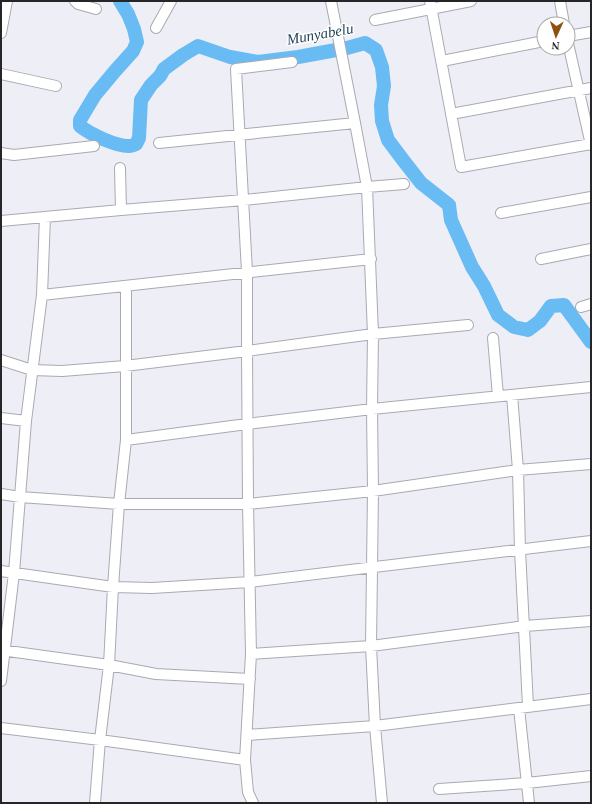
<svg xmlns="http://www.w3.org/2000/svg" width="592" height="804" viewBox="0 0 592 804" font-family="'Times New Roman',serif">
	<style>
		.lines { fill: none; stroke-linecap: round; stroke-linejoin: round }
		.river { stroke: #69bbf3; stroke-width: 14 }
		.minor-casing { stroke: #a9aab1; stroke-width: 12 }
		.minor { stroke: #fff; stroke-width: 10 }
		.labels { text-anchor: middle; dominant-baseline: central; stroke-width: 3; stroke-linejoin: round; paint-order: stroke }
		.water-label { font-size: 15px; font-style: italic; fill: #1c3f56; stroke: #fff }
	</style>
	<rect width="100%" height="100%" fill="#eeeff6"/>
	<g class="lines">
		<path class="river" d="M 120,1 L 128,14 L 134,29 L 137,42 L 133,51 L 115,71 L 95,95 L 80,120 L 80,126 C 90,134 117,147 130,146 C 132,146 134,145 136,144 L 139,138 L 141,100 L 151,85 L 160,76 L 164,69 L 183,55 L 198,46 L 230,57 L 258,62 L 298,57 L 347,48 L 365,43 L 376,50 L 382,67 L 384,86 L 381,105 L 382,121 L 388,140 L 403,160 L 421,183 L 449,205 L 451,220 L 472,267 L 484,286 L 498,315 L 514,327 L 528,330 L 540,321 L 551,306 L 564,305 L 591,342"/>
		<defs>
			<path id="minor" d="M 75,1 L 78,4 L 96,9
				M 331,1 L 355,123 L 367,187 L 373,334 L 372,409 L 373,491 L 371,646 L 375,726 L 382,803
				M 430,1 L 461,167 L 591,144
				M 560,1 L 564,24
				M 375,20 L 471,1
				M 156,28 L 171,1
				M 1,33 L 7,1
				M 568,36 L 591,32
				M 568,43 L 591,145
				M 442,61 L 544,41
				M 1,74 L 56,86
				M 451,114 L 591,88
				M 159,143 L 355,123
				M 1,153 L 14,155 L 94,146
				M 120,168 L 121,210
				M 501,213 L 591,197
				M 1,221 L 121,210 L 244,200 L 367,187 L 404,184
				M 541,259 L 591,249
				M 42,295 L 371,259
				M 581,307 L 591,304
				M 493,338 L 498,396
				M 1,360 L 32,370 L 62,371 L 125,366 L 247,351 L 373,334 L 468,325
				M 512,395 L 518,470 L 520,550 L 528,706
				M 1,418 L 26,421
				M 126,440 L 247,424 L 372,409 L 591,387
				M 1,494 L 20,497 L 119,504 L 248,504 L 373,491 L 518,470 L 591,464
				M 1,571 L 113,587 L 152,588 L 250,582 L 591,541
				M 1,650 L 109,665 L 156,674 L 250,679
				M 251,654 L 371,646 L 525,626 L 591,621
				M 1,681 L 14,573 L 26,421 L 42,295 L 45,217
				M 519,708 L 529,803
				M 1,728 L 100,740 L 245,760
				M 247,735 L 375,726 L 591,699
				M 439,789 L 527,783 L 591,776
				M 95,803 L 100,740 L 109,665 L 113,587 L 119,504 L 126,440 L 126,286
				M 253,803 L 248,792 L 245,760 L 251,654 L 248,504 L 247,351 L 247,272 L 236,69 L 292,62"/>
		</defs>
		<use href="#minor" class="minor-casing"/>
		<use href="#minor" class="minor"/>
	</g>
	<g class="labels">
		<g class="water-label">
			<text transform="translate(320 34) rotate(-10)">Munyabelu</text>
		</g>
	</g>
	<rect width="592" height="804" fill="none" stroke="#262629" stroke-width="4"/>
	<g transform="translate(556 36) rotate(183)"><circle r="19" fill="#ffffff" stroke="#a8a8a9"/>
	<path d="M0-3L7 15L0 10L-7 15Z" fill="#8d5210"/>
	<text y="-6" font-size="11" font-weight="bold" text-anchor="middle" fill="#262629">N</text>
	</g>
</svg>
